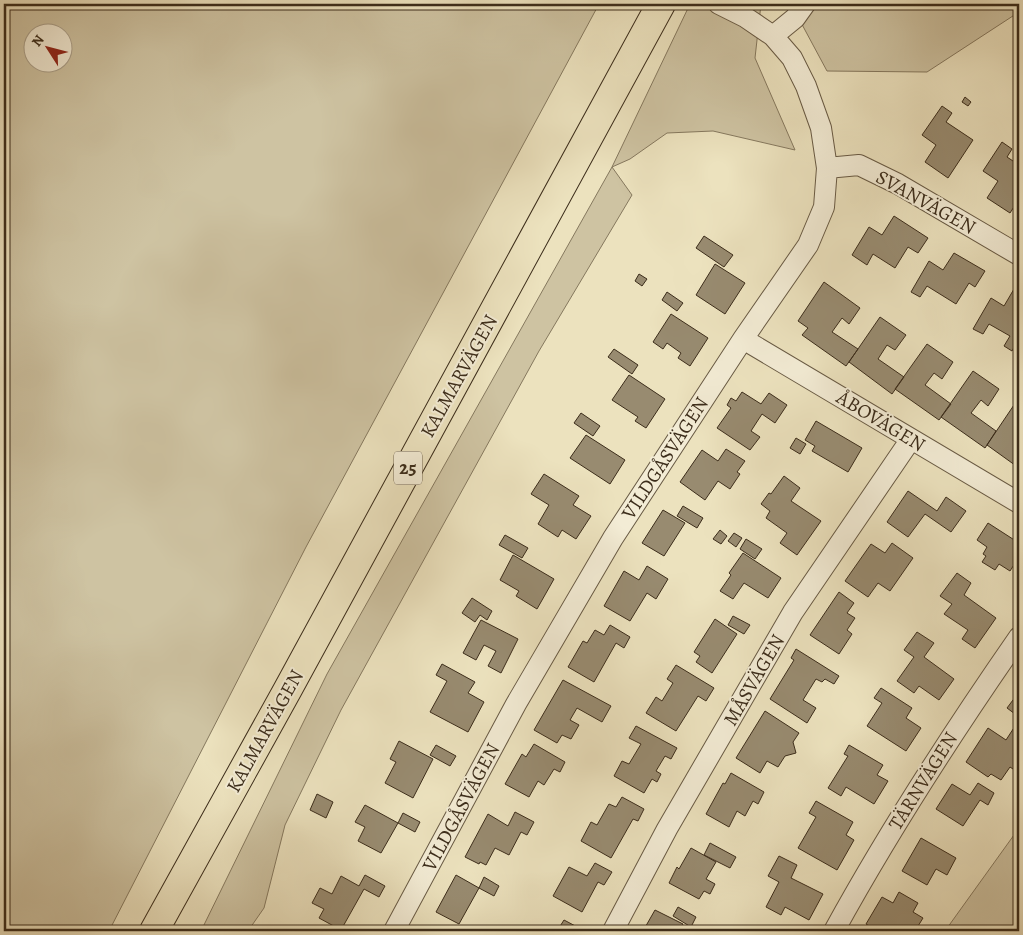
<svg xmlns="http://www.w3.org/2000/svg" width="1023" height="935" viewBox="0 0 1023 935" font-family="Alegreya,serif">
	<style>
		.green { fill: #cec3a2; stroke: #85785e; fill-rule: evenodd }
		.building { fill: #988b70; stroke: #3c2d1b }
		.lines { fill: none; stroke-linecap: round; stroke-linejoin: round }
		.minor-casing { stroke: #685a44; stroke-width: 22 }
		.trunk-casing { stroke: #3c2d1b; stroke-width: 30 }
		.minor { stroke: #f3ecd5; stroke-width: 20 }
		.trunk { stroke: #ece2be; stroke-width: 28 }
		.labels { text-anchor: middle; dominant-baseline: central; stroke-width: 4; stroke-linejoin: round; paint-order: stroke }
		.shield { fill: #f3ecd5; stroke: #736653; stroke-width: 1 }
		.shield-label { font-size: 19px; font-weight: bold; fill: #3c2d1b }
		.street-label { font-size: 20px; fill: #3c2d1b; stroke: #f3ecd5 }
	</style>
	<rect width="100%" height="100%" fill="#ece2be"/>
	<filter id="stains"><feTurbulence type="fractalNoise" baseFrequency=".004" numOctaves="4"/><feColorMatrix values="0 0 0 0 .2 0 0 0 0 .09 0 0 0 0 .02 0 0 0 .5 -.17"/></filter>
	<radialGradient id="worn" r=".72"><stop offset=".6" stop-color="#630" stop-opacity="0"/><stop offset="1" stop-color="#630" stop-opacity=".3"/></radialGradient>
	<path class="green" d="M 4,4 L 599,4 L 306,547 L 109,931 L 4,931 ZM 32,32 L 62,32 L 62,62 L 32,62 Z
		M 690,4 L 761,4 L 755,58 L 795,150 L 713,131 L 667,133 L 630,159 L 612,167 L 632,195 L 539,351 L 341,710 L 285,825 L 264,908 L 248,931 L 201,931 L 327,674 L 612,167 Z
		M 791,4 L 1019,4 L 1019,12 L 927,72 L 827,71 Z
		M 1019,828 L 1019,931 L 946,931 L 950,924 Z"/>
	<path class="building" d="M 965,97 L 971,102 L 968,106 L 962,102 Z
		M 942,106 L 952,113 L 946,122 L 973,140 L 948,178 L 925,162 L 936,145 L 922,135 Z
		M 1002,142 L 1012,149 L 1007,157 L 1019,165 L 1019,199 L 1010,213 L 987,198 L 998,181 L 983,171 Z
		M 894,216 L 928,238 L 918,253 L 908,247 L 895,268 L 873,254 L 867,265 L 852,255 L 869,227 L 882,235 Z
		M 704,236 L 733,255 L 724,267 L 696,248 Z
		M 954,253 L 985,271 L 975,287 L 969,283 L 956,304 L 927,286 L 920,297 L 911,292 L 929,261 L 943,270 Z
		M 715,264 L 745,283 L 725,314 L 696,295 Z
		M 639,274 L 647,279 L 642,286 L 635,281 Z
		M 824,282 L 860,308 L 849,324 L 842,318 L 832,332 L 858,349 L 846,366 L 802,335 L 808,328 L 798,321 Z
		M 1014,289 L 1019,291 L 1019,338 L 1012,351 L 1004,346 L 1010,336 L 989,324 L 983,334 L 973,329 L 991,298 L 1004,306 Z
		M 667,292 L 683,303 L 677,311 L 662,300 Z
		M 671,314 L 708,338 L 690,366 L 678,358 L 681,353 L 667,343 L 663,349 L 653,342 Z
		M 880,317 L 906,335 L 895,350 L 887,345 L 878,359 L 904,377 L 892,394 L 849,362 Z
		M 927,344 L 953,362 L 942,379 L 934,373 L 925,385 L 951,404 L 939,420 L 895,389 Z
		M 614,349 L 638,365 L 632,374 L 608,357 Z
		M 973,371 L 999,389 L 988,406 L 981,400 L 971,413 L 996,431 L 985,448 L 941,417 Z
		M 629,375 L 665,399 L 646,428 L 635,421 L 638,417 L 612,400 Z
		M 742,392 L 761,404 L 769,393 L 787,405 L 775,423 L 762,414 L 751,431 L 760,437 L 750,450 L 717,428 L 731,408 L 727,405 L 731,398 L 736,401 Z
		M 1018,399 L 1019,438 L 1016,442 L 1019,444 L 1019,468 L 987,445 Z
		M 581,413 L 600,426 L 593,436 L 574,423 Z
		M 816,421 L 862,448 L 848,472 L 812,451 L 815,446 L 805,440 Z
		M 586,435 L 625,460 L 610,484 L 570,458 Z
		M 796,438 L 806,444 L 800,454 L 790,448 Z
		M 726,449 L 745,461 L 737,472 L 740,474 L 730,489 L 718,481 L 705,500 L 680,482 L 702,450 L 718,461 Z
		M 544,474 L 579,496 L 573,505 L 591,516 L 576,539 L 562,530 L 558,537 L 538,524 L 549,505 L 531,494 Z
		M 784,476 L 800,488 L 791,501 L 821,521 L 797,555 L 780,543 L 787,533 L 766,518 L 770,511 L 761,504 L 769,493 L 771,494 Z
		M 908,491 L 937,511 L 946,497 L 966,511 L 951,532 L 925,514 L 908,537 L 887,522 Z
		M 683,506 L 703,518 L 697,528 L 677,516 Z
		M 663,510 L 685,523 L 664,556 L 642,543 Z
		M 988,523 L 1019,543 L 1019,557 L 1010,571 L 999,564 L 995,570 L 982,562 L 986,556 L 983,554 L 987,547 L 977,540 Z
		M 720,530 L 727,536 L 721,544 L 713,539 Z
		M 734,533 L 742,538 L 736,547 L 728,541 Z
		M 505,535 L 528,548 L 522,558 L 499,545 Z
		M 746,539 L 762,549 L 755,559 L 740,549 Z
		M 892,543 L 913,558 L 890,591 L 878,583 L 868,597 L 845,581 L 871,544 L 885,553 Z
		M 743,553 L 781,578 L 768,598 L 744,583 L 733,599 L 720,591 L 731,575 L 729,573 Z
		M 513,555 L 554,579 L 537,609 L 516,596 L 519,591 L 500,580 Z
		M 647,566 L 668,579 L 656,599 L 647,593 L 630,621 L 604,606 L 624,571 L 639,580 Z
		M 957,573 L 971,583 L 964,595 L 996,618 L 975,648 L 962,639 L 968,630 L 944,614 L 952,604 L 940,596 Z
		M 839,592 L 854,603 L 847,613 L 855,618 L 847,630 L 852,634 L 839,654 L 810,635 Z
		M 472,598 L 492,611 L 487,620 L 480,615 L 475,622 L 462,613 Z
		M 733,616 L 750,625 L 744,634 L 728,625 Z
		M 715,619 L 737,634 L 712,673 L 696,662 L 700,656 L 694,652 Z
		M 481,620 L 518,639 L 501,673 L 488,666 L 496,651 L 484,645 L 476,660 L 463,653 Z
		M 610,625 L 630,637 L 624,648 L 616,643 L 594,682 L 568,667 L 583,641 L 587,643 L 595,630 L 604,635 Z
		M 917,632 L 934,643 L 924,657 L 954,679 L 939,700 L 919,686 L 914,693 L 897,681 L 914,657 L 904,650 Z
		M 796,649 L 839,676 L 834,684 L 825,679 L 822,682 L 816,679 L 803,700 L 816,708 L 807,723 L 770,699 L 794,660 L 791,658 Z
		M 442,664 L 475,682 L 468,693 L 484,702 L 468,732 L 430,712 L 447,681 L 436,675 Z
		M 676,665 L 714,688 L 706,701 L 698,696 L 676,731 L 646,713 L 656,697 L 662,701 L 673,683 L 667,679 Z
		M 563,680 L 611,706 L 602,722 L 577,708 L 570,720 L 579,725 L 571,739 L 562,735 L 557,743 L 534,730 Z
		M 881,688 L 912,708 L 906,718 L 921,728 L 906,751 L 867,726 L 882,703 L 874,698 Z
		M 1019,692 L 1019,717 L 1007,708 Z
		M 765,711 L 799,733 L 793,742 L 796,753 L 785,756 L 778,767 L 767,761 L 760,773 L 736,758 Z
		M 1019,720 L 1019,766 L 1016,771 L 1010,767 L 1001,780 L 991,774 L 988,777 L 966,762 L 988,728 L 1006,740 Z
		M 636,726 L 677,748 L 671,759 L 665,756 L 656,771 L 661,774 L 657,782 L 652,779 L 644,793 L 614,776 L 622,761 L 629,764 L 641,744 L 629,738 Z
		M 399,741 L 433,759 L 413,798 L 385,783 L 396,762 L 390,759 Z
		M 534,744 L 565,762 L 560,772 L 554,769 L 544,785 L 538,781 L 529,797 L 505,784 L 522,754 L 526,757 Z
		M 436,745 L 456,756 L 450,766 L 430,755 Z
		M 849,745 L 883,765 L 877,775 L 888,781 L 874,804 L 846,787 L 841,796 L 828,788 L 848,756 L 844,754 Z
		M 731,773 L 764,792 L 758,804 L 753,801 L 745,816 L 737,811 L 729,827 L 706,814 L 723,783 L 725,784 Z
		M 978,783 L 994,793 L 988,805 L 980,800 L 963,826 L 936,809 L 952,784 L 970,795 Z
		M 317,794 L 333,802 L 326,818 L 310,810 Z
		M 622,797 L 644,809 L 638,821 L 633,819 L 611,858 L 581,841 L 591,822 L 597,825 L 609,804 L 616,807 Z
		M 816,801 L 853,822 L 846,835 L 854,840 L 837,870 L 798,848 L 816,817 L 809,813 Z
		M 365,805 L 398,823 L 381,853 L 358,841 L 365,827 L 355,822 Z
		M 515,812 L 534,822 L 527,835 L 521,832 L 509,855 L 495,848 L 486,865 L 480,862 L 479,864 L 465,857 L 488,814 L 508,826 Z
		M 403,813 L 420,822 L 415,832 L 398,823 Z
		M 921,838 L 956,858 L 947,875 L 936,869 L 927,885 L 902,871 Z
		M 710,843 L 736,857 L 730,868 L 704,855 Z
		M 691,848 L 716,862 L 706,879 L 715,884 L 710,894 L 704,891 L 699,899 L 669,883 L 677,867 L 679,869 Z
		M 779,856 L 797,865 L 791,878 L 823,894 L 809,920 L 785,907 L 781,915 L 766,907 L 779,882 L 768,876 Z
		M 595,863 L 612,872 L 604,885 L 598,882 L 582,912 L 553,896 L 569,867 L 587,876 Z
		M 365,875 L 385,886 L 379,897 L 364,889 L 341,930 L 319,918 L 324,909 L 312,903 L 320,888 L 332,894 L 341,876 L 359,886 Z
		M 456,875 L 479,888 L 459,924 L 436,912 Z
		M 484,877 L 499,886 L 494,896 L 479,888 Z
		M 899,892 L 918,903 L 913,912 L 923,918 L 915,931 L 910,931 L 904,928 L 903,931 L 878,931 L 866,924 L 882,897 L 893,903 Z
		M 678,907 L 696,917 L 691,927 L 673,916 Z
		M 655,910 L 683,924 L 679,931 L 643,931 Z
		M 564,920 L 581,929 L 580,931 L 557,931 Z"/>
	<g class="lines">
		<defs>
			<path id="minor" d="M 773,36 L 795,18 L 805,4
				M 827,168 L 859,165 L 898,184 L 1019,255
				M 743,339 L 1019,503
				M 394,931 L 516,704 L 613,538 L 743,339 L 808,245 L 824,207 L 827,168 L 821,128 L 806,86 L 792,58 L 773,36 L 745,17 L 719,4
				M 613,931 L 667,829 L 793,612 L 911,439
				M 834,931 C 890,829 953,732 1019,637"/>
			<path id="trunk" d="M 154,931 L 288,689 L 661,4"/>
		</defs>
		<use href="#minor" class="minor-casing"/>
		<use href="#trunk" class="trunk-casing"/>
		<use href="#minor" class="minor"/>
		<use href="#trunk" class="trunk"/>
	</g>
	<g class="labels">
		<rect class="shield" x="394" y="451.5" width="28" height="33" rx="4"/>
		<g class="shield-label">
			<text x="408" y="468">25</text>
		</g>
		<g class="street-label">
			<text transform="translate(926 202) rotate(29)">SVANVÄGEN</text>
			<text transform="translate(459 376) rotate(-61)">KALMARVÄGEN</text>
			<text transform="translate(881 421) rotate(31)">ÅBOVÄGEN</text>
			<text transform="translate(665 458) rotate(-57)">VILDGÅSVÄGEN</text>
			<text transform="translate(754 680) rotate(-60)">MÅSVÄGEN</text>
			<text transform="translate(265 731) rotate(-61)">KALMARVÄGEN</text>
			<text transform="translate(923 781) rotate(-58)">TÄRNVÄGEN</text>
			<text transform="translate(461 807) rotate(-62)">VILDGÅSVÄGEN</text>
		</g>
	</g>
	<rect width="1023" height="935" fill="none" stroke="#ece2be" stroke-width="20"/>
	<rect x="5" y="5" width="1013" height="925" fill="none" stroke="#3c2d1b" stroke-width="2.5"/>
	<rect x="10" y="10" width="1003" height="915" fill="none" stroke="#3c2d1b"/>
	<g transform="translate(48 48) rotate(306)"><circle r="24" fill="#f3ecd5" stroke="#aaa08b"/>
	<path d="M0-4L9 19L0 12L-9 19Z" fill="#8f2418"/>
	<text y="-8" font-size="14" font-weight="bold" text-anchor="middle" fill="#3c2d1b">N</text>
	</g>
	<rect width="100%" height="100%" filter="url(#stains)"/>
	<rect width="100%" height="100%" fill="url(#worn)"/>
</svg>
